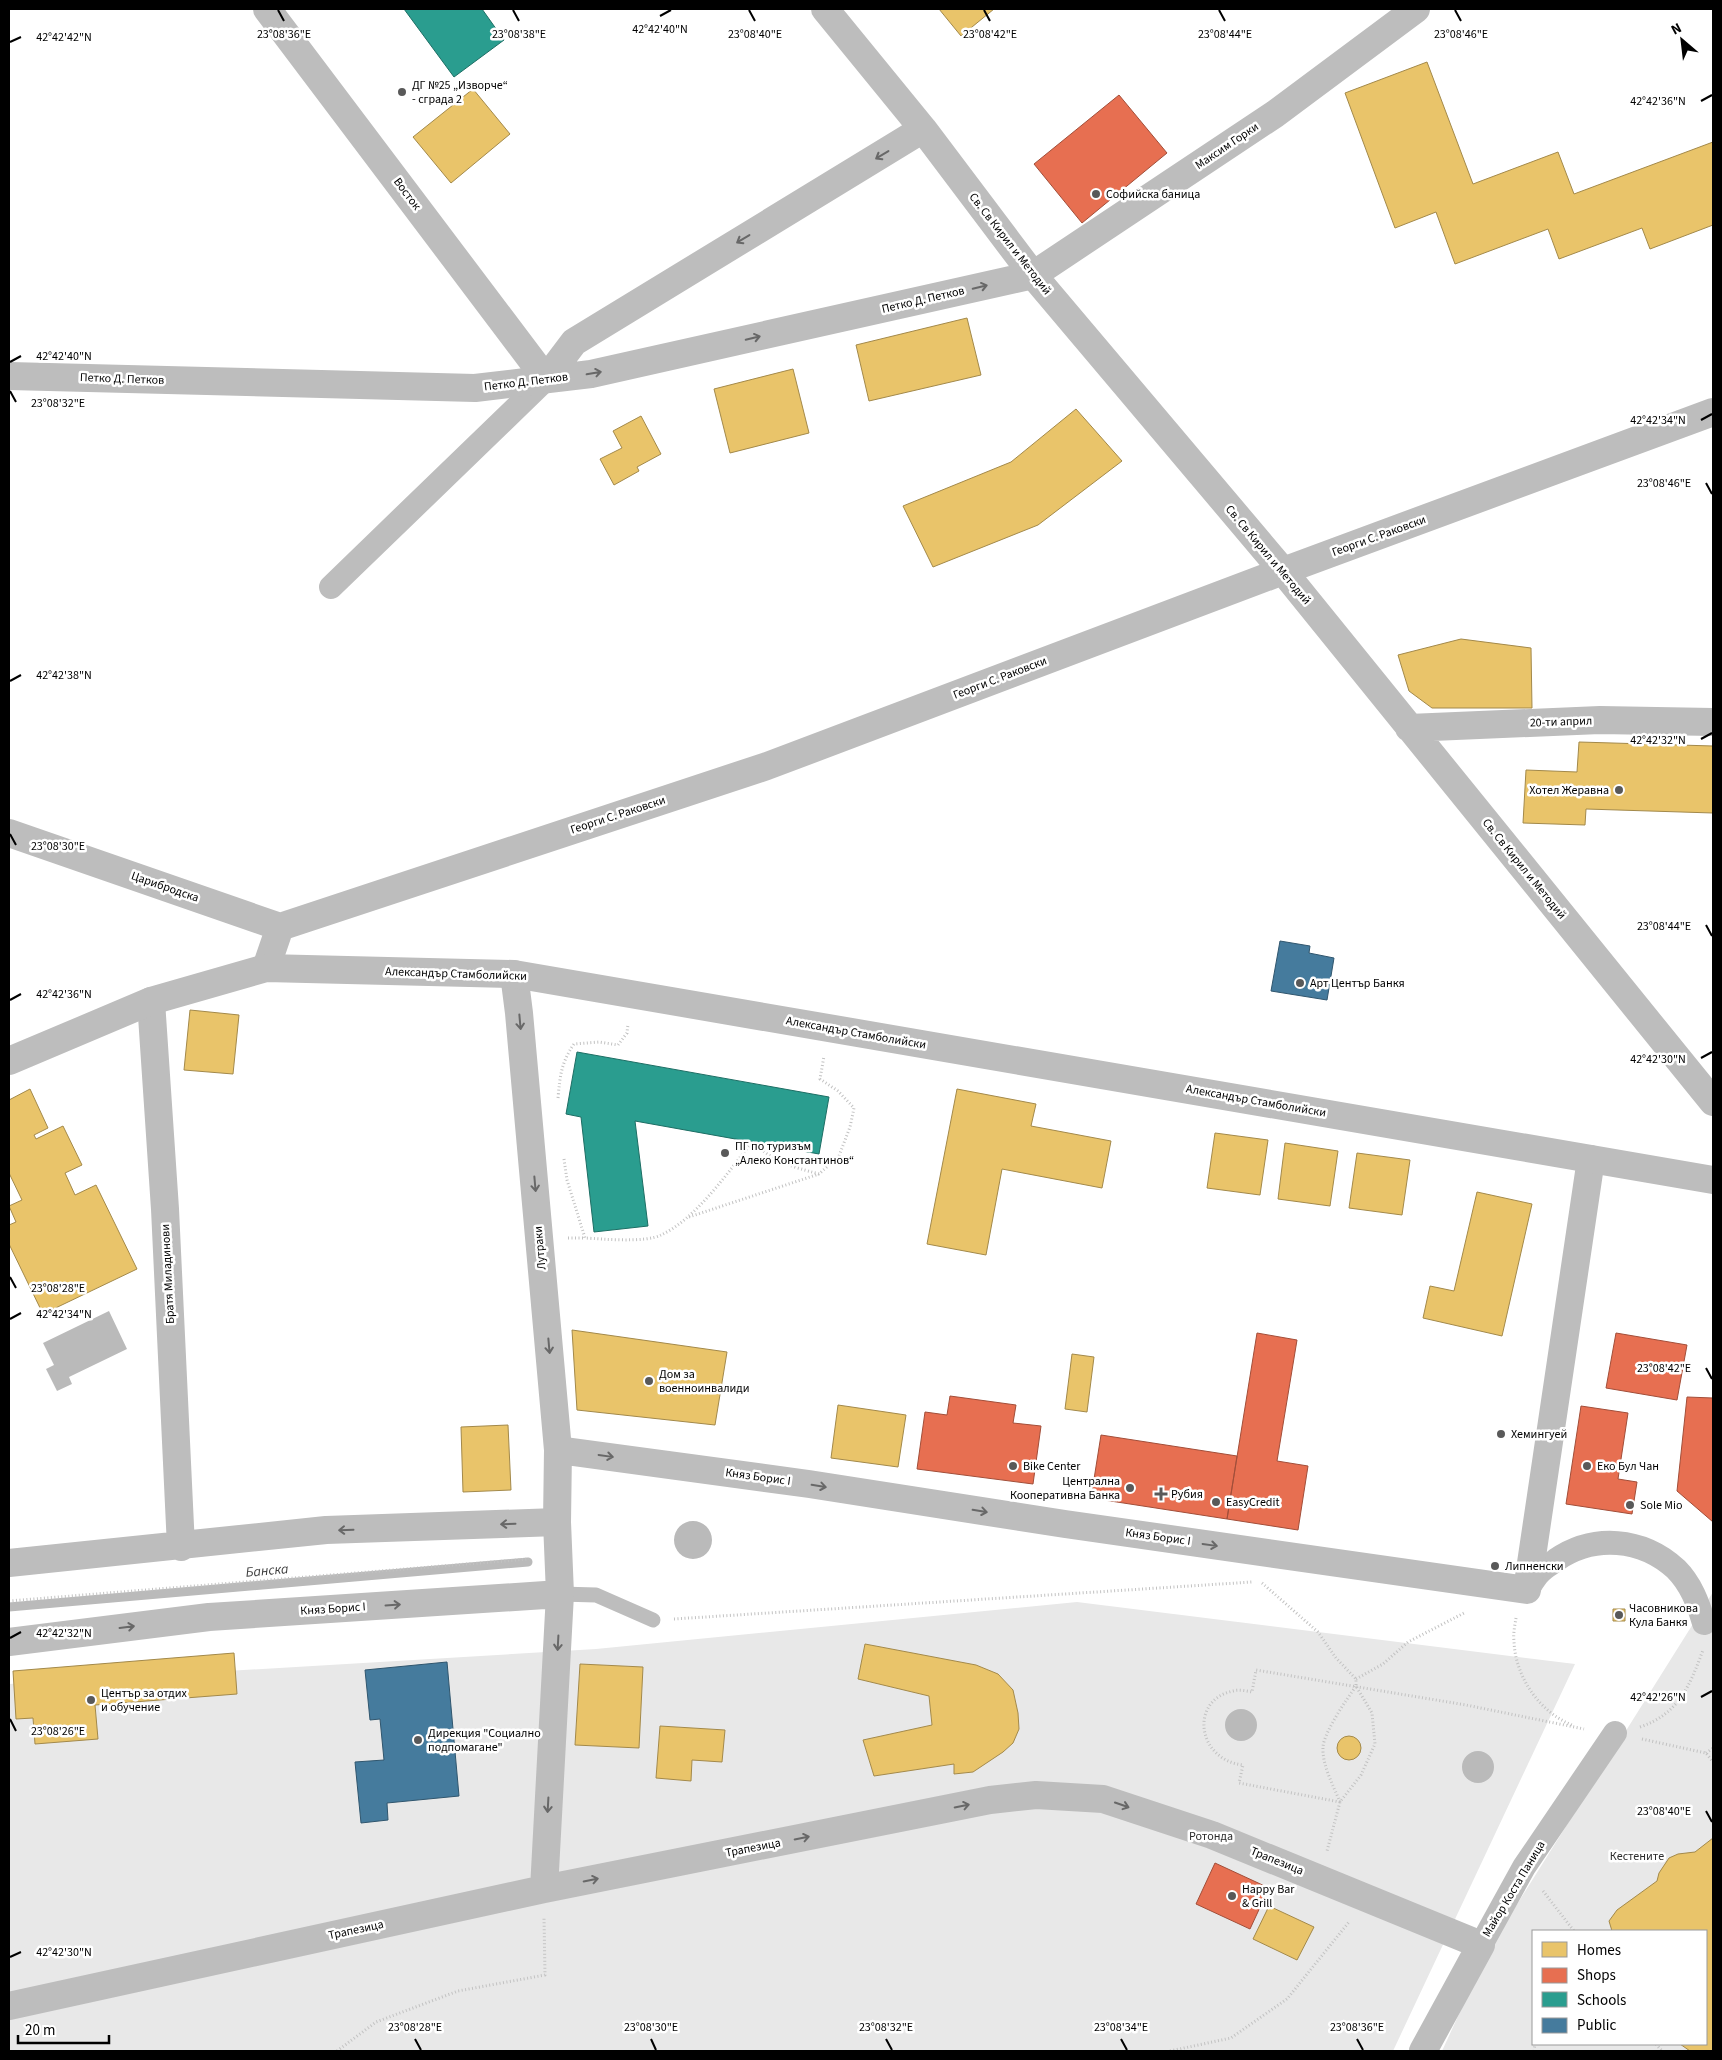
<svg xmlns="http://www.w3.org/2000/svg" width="1722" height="2060" viewBox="0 0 1722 2060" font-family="'Source Sans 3',sans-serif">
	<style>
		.green { fill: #e8e8e8; fill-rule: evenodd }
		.water { fill: #bababa }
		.homes { fill: #e9c46a; stroke: #a3894a }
		.shops { fill: #e76f51; stroke: #a24e39 }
		.schools { fill: #2a9d8f; stroke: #1d6e64 }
		.public { fill: #457b9d; stroke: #30566e }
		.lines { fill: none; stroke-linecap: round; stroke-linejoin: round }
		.stream { stroke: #bababa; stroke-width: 9 }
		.path { stroke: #c2c2c2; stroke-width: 3; stroke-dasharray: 1 2.5; stroke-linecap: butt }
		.service { stroke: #bdbdbd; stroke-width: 15 }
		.pedestrian { stroke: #bdbdbd; stroke-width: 24 }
		.minor { stroke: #bdbdbd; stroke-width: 28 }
		.tertiary { stroke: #bdbdbd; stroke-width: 28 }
		.oneway { stroke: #686868 }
		.ticks { fill: none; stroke: #000; stroke-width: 2 }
		.poi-dot { fill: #595959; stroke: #fff; stroke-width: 2 }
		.labels { text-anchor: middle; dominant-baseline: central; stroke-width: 5; stroke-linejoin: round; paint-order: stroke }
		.poi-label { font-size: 12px; fill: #000; stroke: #fff; text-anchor: start }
		.street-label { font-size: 12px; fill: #000; stroke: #fff }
		.park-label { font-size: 12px; fill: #2c2c2c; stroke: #fff }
		.water-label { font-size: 14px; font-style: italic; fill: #3d3d3d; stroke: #fff }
		.ticks-label { font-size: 12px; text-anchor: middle; fill: #000; stroke: #fff; stroke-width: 5; stroke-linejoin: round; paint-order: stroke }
	</style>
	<rect width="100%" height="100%" fill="#fff"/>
	<path class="green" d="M 1713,1592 L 1713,2051 L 1442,2051 L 1489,1949 ZM 1533,1931 L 1706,1931 L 1706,2044 L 1533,2044 Z
		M 1077,1602 L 1575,1664 L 1393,2051 L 9,2051 L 9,1684 L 596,1649 ZM 865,1644 L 976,1665 L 998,1674 L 1013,1690 L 1018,1713 L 1019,1729 L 1013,1743 L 1003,1752 L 973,1772 L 954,1774 L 954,1764 L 874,1776 L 863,1740 L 932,1725 L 929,1696 L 859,1679 ZM 580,1664 L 643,1667 L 639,1748 L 575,1745 ZM 660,1726 L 724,1730 L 692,1760 L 691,1780 L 656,1778 Z"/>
	<path class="water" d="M 109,1311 L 127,1349 L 69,1377 L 72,1384 L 57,1391 L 46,1369 L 54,1365 L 43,1343 Z
		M674 1540a19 19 0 1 1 38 0a19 19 0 1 1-38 0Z
		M1225 1725a16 16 0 1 1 32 0a16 16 0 1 1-32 0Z
		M1462 1767a16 16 0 1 1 32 0a16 16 0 1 1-32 0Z"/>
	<path class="homes" d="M 939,9 L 994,9 L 961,36 Z
		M 1427,62 L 1473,184 L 1558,152 L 1574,194 L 1713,142 L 1713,225 L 1650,249 L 1642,228 L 1559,259 L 1548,229 L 1455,264 L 1436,212 L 1395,228 L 1345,93 Z
		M 473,89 L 510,134 L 451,183 L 413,137 Z
		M 967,318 L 981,375 L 869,401 L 856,345 Z
		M 793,369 L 809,433 L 730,453 L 714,389 Z
		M 1076,409 L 1122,461 L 1038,525 L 933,567 L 903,506 L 1011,462 Z
		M 641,416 L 661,454 L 637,467 L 639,471 L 614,485 L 600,459 L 622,448 L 613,431 Z
		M 1461,639 L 1531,648 L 1532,708 L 1432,708 L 1409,691 L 1398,655 Z
		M 1579,742 L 1713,746 L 1713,813 L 1586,809 L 1585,825 L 1523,823 L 1526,770 L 1577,772 Z
		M 190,1010 L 239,1015 L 233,1074 L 184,1070 Z
		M 30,1089 L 48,1128 L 34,1135 L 36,1139 L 63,1126 L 82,1165 L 65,1173 L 75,1195 L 96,1185 L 137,1269 L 43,1314 L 9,1244 L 9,1225 L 16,1222 L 9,1206 L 22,1200 L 9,1173 L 9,1100 Z
		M 957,1089 L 1036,1104 L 1031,1126 L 1111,1141 L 1102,1188 L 1002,1169 L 986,1255 L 927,1244 Z
		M 1215,1133 L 1268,1140 L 1260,1195 L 1207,1188 Z
		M 1285,1143 L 1338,1151 L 1330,1206 L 1278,1199 Z
		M 1357,1153 L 1410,1160 L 1402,1215 L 1349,1208 Z
		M 1477,1192 L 1532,1204 L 1502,1336 L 1423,1318 L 1430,1286 L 1454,1291 Z
		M 572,1330 L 727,1352 L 715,1425 L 577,1410 Z
		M 1072,1354 L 1094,1357 L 1087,1412 L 1065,1409 Z
		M 838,1405 L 906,1415 L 898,1467 L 831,1458 Z
		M 508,1425 L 511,1490 L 463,1492 L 461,1427 Z
		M 1613,1609 L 1625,1609 L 1625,1621 L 1613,1621 Z
		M 865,1644 L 976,1665 L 998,1674 L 1013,1690 L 1018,1713 L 1019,1729 L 1013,1743 L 1003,1752 L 973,1772 L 954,1774 L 954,1764 L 874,1776 L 863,1740 L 932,1725 L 929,1696 L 858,1679 Z
		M 234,1653 L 237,1694 L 95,1705 L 98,1739 L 35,1744 L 33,1718 L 16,1719 L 13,1671 Z
		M 580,1664 L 643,1667 L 639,1748 L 575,1745 Z
		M 660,1726 L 725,1730 L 722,1762 L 692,1760 L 691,1781 L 656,1778 Z
		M1337 1748a12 12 0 1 1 24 0a12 12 0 1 1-24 0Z
		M 1713,1838 L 1713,2051 L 1690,2051 L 1680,2044 L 1706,2044 L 1706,1931 L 1612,1931 L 1609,1921 L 1617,1910 L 1657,1881 L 1659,1873 L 1669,1858 L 1678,1854 L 1695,1852 Z
		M 1269,1906 L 1314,1927 L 1297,1960 L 1253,1939 Z"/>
	<path class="shops" d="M 1119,95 L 1167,153 L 1082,223 L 1034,164 Z
		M 1257,1333 L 1297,1340 L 1277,1461 L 1308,1466 L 1298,1530 L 1227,1519 Z
		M 1616,1333 L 1687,1345 L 1677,1400 L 1606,1388 Z
		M 950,1396 L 1016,1405 L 1013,1423 L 1041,1426 L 1033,1484 L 917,1469 L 925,1412 L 947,1415 Z
		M 1687,1397 L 1713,1398 L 1713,1522 L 1677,1491 Z
		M 1581,1406 L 1628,1413 L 1618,1479 L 1637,1482 L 1632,1514 L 1566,1504 Z
		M 1101,1435 L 1237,1456 L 1227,1519 L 1091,1498 Z
		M 1215,1863 L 1269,1888 L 1250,1929 L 1196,1904 Z"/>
	<path class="schools" d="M 404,9 L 482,9 L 504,40 L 454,77 Z
		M 577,1052 L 829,1097 L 819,1154 L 635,1121 L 648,1226 L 594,1232 L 581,1117 L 566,1114 Z"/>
	<path class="public" d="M 1280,941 L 1310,946 L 1309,953 L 1334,958 L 1327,1000 L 1271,991 Z
		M 447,1662 L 459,1796 L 387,1803 L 388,1820 L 361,1823 L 355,1762 L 384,1760 L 380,1719 L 370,1720 L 365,1670 Z"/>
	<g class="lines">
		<path class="stream" d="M 9,1607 L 528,1562"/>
		<path class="path" d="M 558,1098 C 560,1076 561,1063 574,1044 L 599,1042 L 618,1045 L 627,1033 L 628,1024
			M 564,1159 L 567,1180 L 585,1238 C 603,1239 645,1243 661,1235 C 696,1219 729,1171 752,1142 C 776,1163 790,1166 819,1174 L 839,1156 L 850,1127 L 854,1108 L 838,1091 L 820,1079 L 824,1056
			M 689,1217 L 819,1174
			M 568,1238 L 585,1238
			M 1262,1583 L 1318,1632 L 1336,1658 L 1356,1679 L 1356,1686 L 1372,1713 L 1375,1744 L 1361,1775 L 1340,1802 L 1327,1851
			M 9,1601 L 529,1559
			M 1516,1618 C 1515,1625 1513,1633 1514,1641 C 1515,1676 1539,1712 1572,1725
			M 674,1619 L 1252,1582
			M 1356,1679 L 1383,1664 L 1408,1642 L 1466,1612
			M 1640,1727 C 1679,1714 1690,1685 1703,1650
			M 1642,1739 L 1706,1753 L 1713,1762
			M 1706,1753 L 1713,1748
			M 1340,1802 L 1239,1783 L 1243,1765 C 1197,1760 1189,1700 1233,1691 C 1239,1689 1246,1691 1252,1692 L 1256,1670 L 1466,1705 L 1584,1729
			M 1340,1802 C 1333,1785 1322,1765 1323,1747 C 1324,1732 1347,1699 1356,1686
			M 1543,1891 L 1574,1931
			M 1656,2044 L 1662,2051
			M 337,2051 L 376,2022 L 458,1991 L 545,1975 L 544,1918
			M 1170,2051 L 1231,2038 L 1287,1999 L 1349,1922
			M 1534,2051 L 1535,2044"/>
		<path class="service" d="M 560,1594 L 596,1595 L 653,1620"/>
		<path class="pedestrian" d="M 331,587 L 546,379
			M 1527,1590 C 1531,1584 1535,1577 1540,1572 C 1545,1567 1551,1564 1556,1560 C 1594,1534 1642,1538 1676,1569 C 1691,1584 1698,1603 1704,1623
			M 1481,1945 L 1524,1867 L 1615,1733"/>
		<path class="minor" d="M 267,9 L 546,379
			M 825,9 L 923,129 L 1033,275 L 1283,571 L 1713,1102
			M 9,376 L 475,388 L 591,374 L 1033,275 L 1275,114 L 1416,9
			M 546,379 L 574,342 L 923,129
			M 1409,728 L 1600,720 L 1713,722
			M 9,833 L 280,927 L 266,968
			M 280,927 L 767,766 L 1283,571 L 1713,412
			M 514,974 L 519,1013 L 558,1450 L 557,1522 L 560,1594 L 544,1889
			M 151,1001 L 165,1209 L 181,1547
			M 558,1450 L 809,1484 L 1065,1524 L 1527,1590 L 1591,1159
			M 9,1563 L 326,1530 L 557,1522
			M 9,1642 L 209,1617 L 560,1594
			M 9,2006 L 544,1889 L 990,1800 L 1036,1795 L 1103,1799 L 1212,1835 L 1481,1945 L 1423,2051"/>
		<path class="tertiary" d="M 9,1061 L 151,1001 L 266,968 L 514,974 L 1713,1180"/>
	</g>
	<defs><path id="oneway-shaft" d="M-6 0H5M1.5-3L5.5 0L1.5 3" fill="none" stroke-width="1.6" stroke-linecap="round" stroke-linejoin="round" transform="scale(1.25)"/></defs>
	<g class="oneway">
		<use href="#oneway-shaft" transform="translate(882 155) rotate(149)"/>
		<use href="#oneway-shaft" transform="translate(743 239) rotate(149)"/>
		<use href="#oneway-shaft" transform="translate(980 287) rotate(-13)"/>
		<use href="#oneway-shaft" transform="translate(753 338) rotate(-13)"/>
		<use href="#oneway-shaft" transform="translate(594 373) rotate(-10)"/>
		<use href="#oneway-shaft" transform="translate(520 1022) rotate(85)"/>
		<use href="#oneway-shaft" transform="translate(535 1184) rotate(85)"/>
		<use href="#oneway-shaft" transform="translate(549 1346) rotate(85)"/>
		<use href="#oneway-shaft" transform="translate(606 1456) rotate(8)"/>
		<use href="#oneway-shaft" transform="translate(819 1486) rotate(9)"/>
		<use href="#oneway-shaft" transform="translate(980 1511) rotate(9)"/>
		<use href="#oneway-shaft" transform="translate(508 1524) rotate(178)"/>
		<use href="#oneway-shaft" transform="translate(346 1530) rotate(178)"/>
		<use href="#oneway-shaft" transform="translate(1210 1545) rotate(8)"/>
		<use href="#oneway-shaft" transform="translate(393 1605) rotate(-4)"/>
		<use href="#oneway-shaft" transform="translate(127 1627) rotate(-7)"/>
		<use href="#oneway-shaft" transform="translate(558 1643) rotate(93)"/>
		<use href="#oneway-shaft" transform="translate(548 1805) rotate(93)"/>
		<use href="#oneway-shaft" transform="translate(1122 1805) rotate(19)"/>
		<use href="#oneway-shaft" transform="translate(962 1806) rotate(-11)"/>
		<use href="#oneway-shaft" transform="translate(802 1838) rotate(-11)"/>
		<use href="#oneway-shaft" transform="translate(591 1880) rotate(-11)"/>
	</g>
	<path class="ticks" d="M 278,10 L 284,21M 513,10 L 519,21M 749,10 L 755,21M 984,10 L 990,21M 1219,10 L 1225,21M 1455,10 L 1461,21M 660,16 L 671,10M 10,42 L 21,37M 1701,101 L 1712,95M 10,362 L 21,356M 10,391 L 16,402M 1701,420 L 1712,414M 1706,483 L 1712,494M 10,681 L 21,675M 1701,739 L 1712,733M 10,834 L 16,845M 1706,925 L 1712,936M 10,1000 L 21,994M 1701,1058 L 1712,1052M 10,1277 L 16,1288M 10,1319 L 21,1313M 1706,1368 L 1712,1379M 10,1638 L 21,1632M 1701,1697 L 1712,1691M 10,1719 L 16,1731M 1706,1811 L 1712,1822M 10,1957 L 21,1952M 415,2039 L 421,2050M 651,2039 L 656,2050M 886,2039 L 892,2050M 1121,2039 L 1127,2050M 1357,2039 L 1363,2050"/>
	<g class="poi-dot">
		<circle cx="402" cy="92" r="5"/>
		<circle cx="1096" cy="194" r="5"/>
		<circle cx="1619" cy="790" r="5"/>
		<circle cx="1300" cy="983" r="5"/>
		<circle cx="725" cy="1153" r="5"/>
		<circle cx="649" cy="1381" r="5"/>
		<circle cx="1501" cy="1434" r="5"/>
		<circle cx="1013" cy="1466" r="5"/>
		<circle cx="1587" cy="1466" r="5"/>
		<circle cx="1130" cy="1488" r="5"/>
		<path d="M1158.5 1486.5h5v5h5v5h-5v5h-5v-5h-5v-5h5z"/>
		<circle cx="1216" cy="1502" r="5"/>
		<circle cx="1630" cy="1505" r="5"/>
		<circle cx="1495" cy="1566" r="5"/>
		<circle cx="1619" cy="1615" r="5"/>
		<circle cx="91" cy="1700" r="5"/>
		<circle cx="418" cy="1740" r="5"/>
		<circle cx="1232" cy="1896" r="5"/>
	</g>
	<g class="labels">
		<g class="poi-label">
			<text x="412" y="85">ДГ №25 „Изворче“<tspan x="412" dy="14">- сграда 2</tspan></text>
			<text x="1106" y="194">Софийска баница</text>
			<text x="1609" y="790" text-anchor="end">Хотел Жеравна</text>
			<text x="1310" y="983">Арт Център Банкя</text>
			<text x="735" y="1146">ПГ по туризъм<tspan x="735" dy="14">„Алеко Константинов“</tspan></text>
			<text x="659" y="1374">Дом за<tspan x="659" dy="14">военноинвалиди</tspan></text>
			<text x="1511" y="1434">Хемингуей</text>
			<text x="1023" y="1466">Bike Center</text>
			<text x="1597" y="1466">Еко Бул Чан</text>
			<text x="1120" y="1481" text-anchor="end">Централна<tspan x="1120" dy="14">Кооперативна Банка</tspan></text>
			<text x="1171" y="1494">Рубия</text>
			<text x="1226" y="1502">EasyCredit</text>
			<text x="1640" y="1505">Sole Mio</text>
			<text x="1505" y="1566">Липненски</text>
			<text x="1629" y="1608">Часовникова<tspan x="1629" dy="14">Кула Банкя</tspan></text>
			<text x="101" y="1693">Център за отдих<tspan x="101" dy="14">и обучение</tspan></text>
			<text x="428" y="1733">Дирекция "Социално<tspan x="428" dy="14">подпомагане"</tspan></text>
			<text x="1242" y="1889">Happy Bar<tspan x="1242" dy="14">&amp; Grill</tspan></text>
		</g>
		<g class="street-label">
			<text transform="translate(1227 146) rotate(-34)">Максим Горки</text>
			<text transform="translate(407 194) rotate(53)">Восток</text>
			<text transform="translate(1010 244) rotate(52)">Св. Св Кирил и Методий</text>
			<text transform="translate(923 300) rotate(-13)">Петко Д. Петков</text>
			<text transform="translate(122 379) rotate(2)">Петко Д. Петков</text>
			<text transform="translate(526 382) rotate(-7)">Петко Д. Петков</text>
			<text transform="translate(1379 536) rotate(-20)">Георги С. Раковски</text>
			<text transform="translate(1268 555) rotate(50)">Св. Св Кирил и Методий</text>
			<text transform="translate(1000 678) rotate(-21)">Георги С. Раковски</text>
			<text transform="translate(1561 722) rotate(-2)">20-ти април</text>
			<text transform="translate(618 815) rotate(-18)">Георги С. Раковски</text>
			<text transform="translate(1524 869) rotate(51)">Св. Св Кирил и Методий</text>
			<text transform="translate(165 887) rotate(19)">Царибродска</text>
			<text transform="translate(456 974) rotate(2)">Александър Стамболийски</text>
			<text transform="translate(856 1033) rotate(10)">Александър Стамболийски</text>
			<text transform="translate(1256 1101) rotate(10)">Александър Стамболийски</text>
			<text transform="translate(540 1248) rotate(-95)">Лутраки</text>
			<text transform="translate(168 1274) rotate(-93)">Братя Миладинови</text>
			<text transform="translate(758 1477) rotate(8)">Княз Борис I</text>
			<text transform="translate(1158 1537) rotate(8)">Княз Борис I</text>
			<text transform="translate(333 1609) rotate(-4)">Княз Борис I</text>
			<text transform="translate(753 1848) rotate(-11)">Трапезица</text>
			<text transform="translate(1277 1861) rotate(22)">Трапезица</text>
			<text transform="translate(1514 1889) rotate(-59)">Майор Коста Паница</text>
			<text transform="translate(356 1930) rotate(-12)">Трапезица</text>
		</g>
		<g class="park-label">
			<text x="1211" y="1836">Ротонда</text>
			<text x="1637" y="1856">Кестените</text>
		</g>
		<g class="water-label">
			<text transform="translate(267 1571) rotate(-5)">Банска</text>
		</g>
	</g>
	<g class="ticks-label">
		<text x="660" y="33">42°42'40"N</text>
		<text x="284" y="38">23°08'36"E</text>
		<text x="519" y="38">23°08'38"E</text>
		<text x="755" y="38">23°08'40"E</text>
		<text x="990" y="38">23°08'42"E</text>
		<text x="1225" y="38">23°08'44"E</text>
		<text x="1461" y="38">23°08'46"E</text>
		<text x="64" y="41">42°42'42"N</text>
		<text x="1658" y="105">42°42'36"N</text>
		<text x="64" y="360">42°42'40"N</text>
		<text x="58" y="407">23°08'32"E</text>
		<text x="1658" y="424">42°42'34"N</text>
		<text x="1664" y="487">23°08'46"E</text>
		<text x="64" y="679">42°42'38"N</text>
		<text x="1658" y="744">42°42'32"N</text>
		<text x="58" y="850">23°08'30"E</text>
		<text x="1664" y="930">23°08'44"E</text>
		<text x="64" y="998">42°42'36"N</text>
		<text x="1658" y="1063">42°42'30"N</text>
		<text x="58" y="1292">23°08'28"E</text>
		<text x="64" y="1318">42°42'34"N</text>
		<text x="1664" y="1372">23°08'42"E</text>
		<text x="64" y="1637">42°42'32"N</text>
		<text x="1658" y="1701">42°42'26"N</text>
		<text x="58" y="1735">23°08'26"E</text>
		<text x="1664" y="1815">23°08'40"E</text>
		<text x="64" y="1956">42°42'30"N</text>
		<text x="415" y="2031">23°08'28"E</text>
		<text x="651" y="2031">23°08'30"E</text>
		<text x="886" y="2031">23°08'32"E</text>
		<text x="1121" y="2031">23°08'34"E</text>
		<text x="1357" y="2031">23°08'36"E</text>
	</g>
	<rect width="1722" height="2060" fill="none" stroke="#000000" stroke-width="20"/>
	<rect x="1532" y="1930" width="175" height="115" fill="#ffffff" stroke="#999999"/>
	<rect x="1542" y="1942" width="25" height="15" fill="#e9c46a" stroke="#999999"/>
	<text x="1577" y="1955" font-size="15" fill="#000000">Homes</text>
	<rect x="1542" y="1968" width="25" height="15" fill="#e76f51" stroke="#999999"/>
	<text x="1577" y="1980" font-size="15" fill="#000000">Shops</text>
	<rect x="1542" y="1992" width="25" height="15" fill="#2a9d8f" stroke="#999999"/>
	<text x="1577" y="2005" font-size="15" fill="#000000">Schools</text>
	<rect x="1542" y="2018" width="25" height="15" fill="#457b9d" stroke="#999999"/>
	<text x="1577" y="2030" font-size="15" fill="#000000">Public</text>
	<g transform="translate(1682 40) rotate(332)" stroke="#ffffff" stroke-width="4" paint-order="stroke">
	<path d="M0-4L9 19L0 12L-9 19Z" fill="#000000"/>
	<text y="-8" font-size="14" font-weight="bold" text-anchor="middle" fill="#000000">N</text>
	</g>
	<path d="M18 2035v8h91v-8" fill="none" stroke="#000000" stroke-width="2.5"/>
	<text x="25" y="2035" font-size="15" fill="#000000" stroke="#ffffff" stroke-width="4" paint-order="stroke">20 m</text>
</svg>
